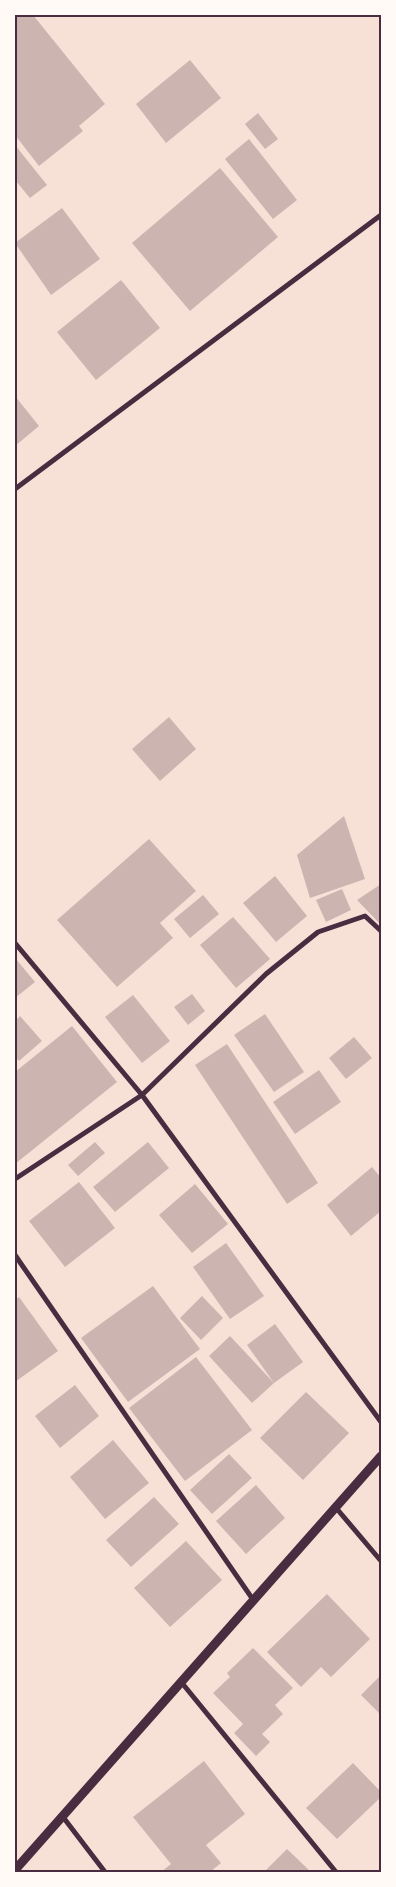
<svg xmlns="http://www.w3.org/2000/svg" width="396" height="1887" viewBox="0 0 396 1887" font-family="'Roboto Serif',serif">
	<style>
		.building { fill: #ccb4b1 }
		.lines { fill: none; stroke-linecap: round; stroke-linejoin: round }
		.minor { stroke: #4a2c40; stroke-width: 5 }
		.tertiary { stroke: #4a2c40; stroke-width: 9 }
		.neatline { fill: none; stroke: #4a2c40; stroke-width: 2 }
	</style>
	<rect width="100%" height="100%" fill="#f7e1d7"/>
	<path class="building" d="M 15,15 L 33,15 L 105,104 L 79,126 L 83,131 L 39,166 L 15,135 Z
		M 190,60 L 221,98 L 166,143 L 136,104 Z
		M 258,113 L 278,139 L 265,149 L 245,124 Z
		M 249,139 L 297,200 L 273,219 L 225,159 Z
		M 15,145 L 47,185 L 30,198 L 15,180 Z
		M 220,168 L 278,237 L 190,311 L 132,243 Z
		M 62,208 L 100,259 L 51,295 L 15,243 Z
		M 121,280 L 160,328 L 96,380 L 57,332 Z
		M 15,396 L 39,426 L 15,446 Z
		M 169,717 L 196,749 L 160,781 L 132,749 Z
		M 344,816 L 365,879 L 310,898 L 297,855 Z
		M 149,839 L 196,891 L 160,923 L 173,938 L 117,987 L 57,920 Z
		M 275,876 L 307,916 L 276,942 L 243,903 Z
		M 381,884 L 381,925 L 357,900 Z
		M 342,889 L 351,910 L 326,922 L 316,900 Z
		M 203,895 L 219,914 L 190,938 L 174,919 Z
		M 233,917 L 270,959 L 236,988 L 200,945 Z
		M 16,959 L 35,982 L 15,998 L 15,961 Z
		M 192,994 L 205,1011 L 188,1025 L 174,1007 Z
		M 133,995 L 170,1041 L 142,1063 L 105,1017 Z
		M 265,1014 L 304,1072 L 274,1092 L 234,1035 Z
		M 20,1016 L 42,1041 L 19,1061 L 15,1057 L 15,1021 Z
		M 72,1026 L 117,1082 L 15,1164 L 15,1072 Z
		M 354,1037 L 372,1058 L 346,1079 L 329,1058 Z
		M 227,1044 L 318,1183 L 287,1204 L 195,1065 Z
		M 319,1070 L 341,1102 L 295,1134 L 273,1102 Z
		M 95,1142 L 105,1153 L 78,1176 L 68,1165 Z
		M 148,1142 L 169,1168 L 115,1212 L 93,1187 Z
		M 372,1167 L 381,1178 L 381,1211 L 351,1236 L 327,1205 Z
		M 79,1182 L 115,1228 L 65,1267 L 29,1221 Z
		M 195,1184 L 228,1224 L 192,1253 L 159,1215 Z
		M 226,1243 L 264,1296 L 230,1319 L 193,1267 Z
		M 153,1286 L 200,1349 L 128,1402 L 81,1338 Z
		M 202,1296 L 223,1318 L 201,1340 L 180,1318 Z
		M 19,1297 L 58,1351 L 15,1382 L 15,1300 Z
		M 275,1324 L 303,1362 L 274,1383 L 247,1345 Z
		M 230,1336 L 274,1383 L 252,1403 L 209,1356 Z
		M 196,1357 L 252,1430 L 185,1481 L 129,1408 Z
		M 75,1385 L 99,1416 L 60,1448 L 35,1416 Z
		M 306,1392 L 349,1433 L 303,1480 L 260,1438 Z
		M 113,1440 L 149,1483 L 105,1519 L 70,1477 Z
		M 229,1454 L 252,1478 L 212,1514 L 190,1490 Z
		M 256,1485 L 285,1518 L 246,1554 L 216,1521 Z
		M 154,1497 L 179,1524 L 131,1567 L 106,1540 Z
		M 186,1541 L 222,1580 L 170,1627 L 134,1588 Z
		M 327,1594 L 370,1639 L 331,1677 L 321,1667 L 301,1687 L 267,1652 Z
		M 253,1648 L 293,1688 L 275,1705 L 283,1714 L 262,1734 L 270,1742 L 256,1756 L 234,1733 L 243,1724 L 213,1693 L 230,1677 L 227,1673 Z
		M 381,1675 L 381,1715 L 361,1695 Z
		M 204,1761 L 245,1814 L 206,1845 L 221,1863 L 210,1872 L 161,1872 L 171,1864 L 133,1817 Z
		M 353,1763 L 381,1792 L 381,1797 L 337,1839 L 306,1808 Z
		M 287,1849 L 311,1872 L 264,1872 Z"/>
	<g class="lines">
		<path class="minor" d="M 15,489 L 381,215
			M 15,943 L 142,1095 L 381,1422
			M 15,1179 L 142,1095 L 266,974 L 318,932 L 365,916 L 381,931
			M 15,1255 L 254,1601
			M 337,1509 L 381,1561
			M 182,1683 L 336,1872
			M 63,1817 L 105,1872"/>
		<path class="tertiary" d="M 15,1870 L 381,1456"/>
	</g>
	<rect width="396" height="1887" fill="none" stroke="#fffaf5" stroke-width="32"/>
	<rect x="16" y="16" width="364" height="1855" class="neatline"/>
</svg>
